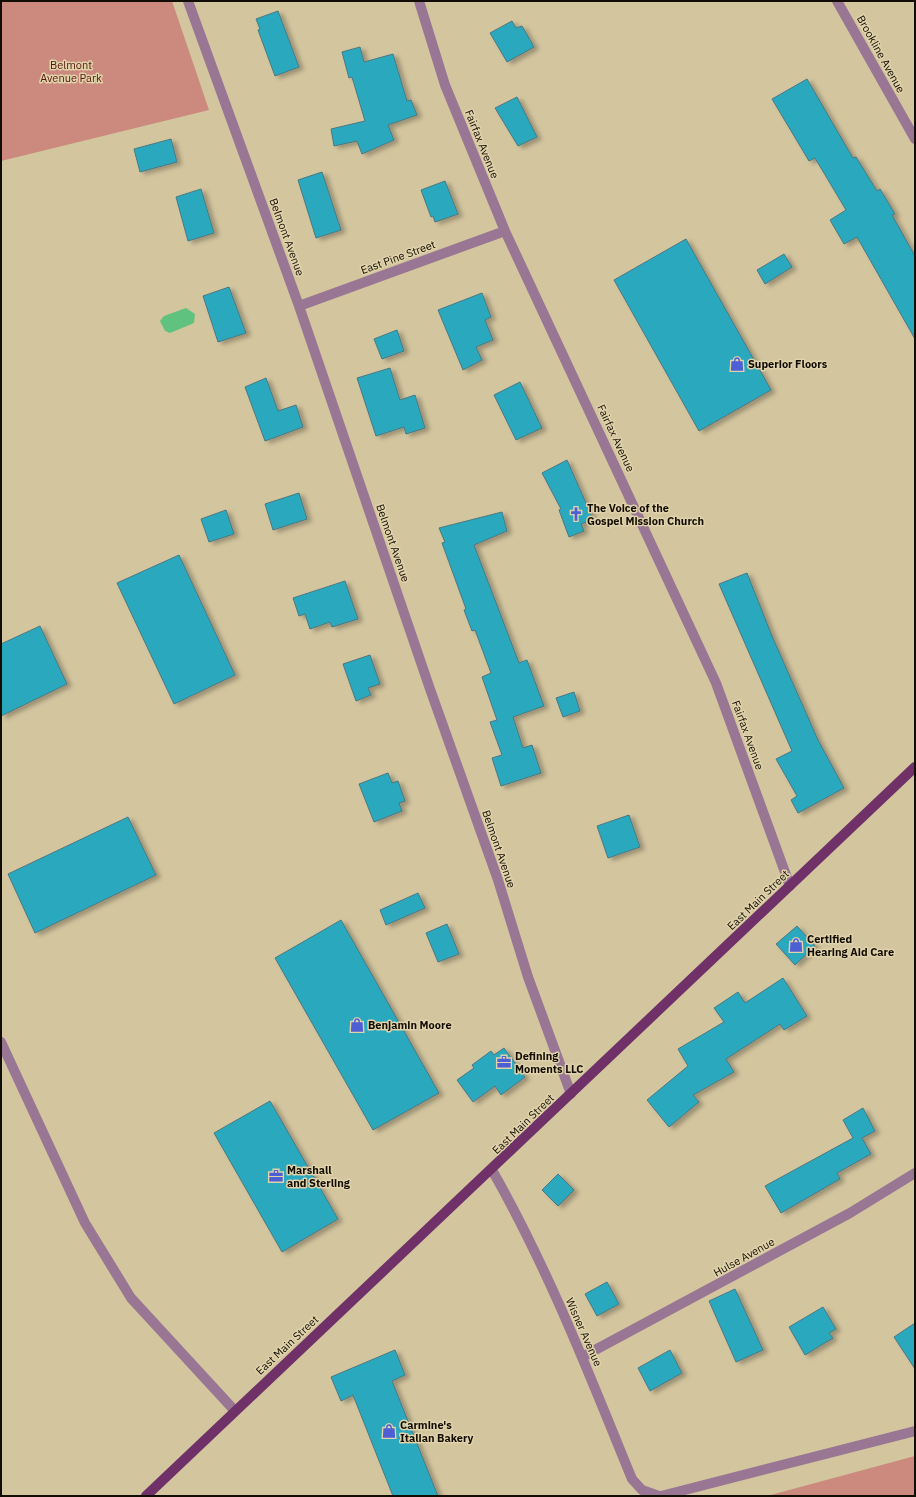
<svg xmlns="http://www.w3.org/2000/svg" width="916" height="1497" viewBox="0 0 916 1497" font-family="'IBM Plex Sans',sans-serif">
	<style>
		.green { fill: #cb8a7d }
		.water { fill: #60c27f }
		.building { fill: #2ca9be; stroke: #487882; filter: url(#shadow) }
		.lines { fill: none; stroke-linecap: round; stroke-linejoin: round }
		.minor { stroke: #997694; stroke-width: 10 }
		.major { stroke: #6f3168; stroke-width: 10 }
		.labels { text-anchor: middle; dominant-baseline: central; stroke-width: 3; stroke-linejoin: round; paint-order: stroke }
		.street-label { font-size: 11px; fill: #120d02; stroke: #e0d2ab }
		.park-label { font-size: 11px; fill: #58160b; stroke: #e0d2ab }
		.poi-label { font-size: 11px; font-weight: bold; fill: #120d02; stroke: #e0d2ab; text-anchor: start }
	</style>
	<defs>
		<filter id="shadow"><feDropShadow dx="4.5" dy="2.5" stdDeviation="2" flood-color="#0004"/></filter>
	</defs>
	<rect width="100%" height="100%" fill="#d3c59e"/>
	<path class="green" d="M 1,1 L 172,1 L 209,110 L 1,161 Z
		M 915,1456 L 915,1496 L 767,1496 Z"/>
	<path class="water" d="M 186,308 L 195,314 L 194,323 L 170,333 L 165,331 L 160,321 L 164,316 Z"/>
	<path class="building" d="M 278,11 L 299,67 L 275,76 L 258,30 L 260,29 L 256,19 Z
		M 512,21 L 516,28 L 522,26 L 534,47 L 507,62 L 490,33 Z
		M 360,47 L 364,62 L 393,54 L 407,101 L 411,100 L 417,115 L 388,125 L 394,140 L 362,154 L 357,141 L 334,146 L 331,129 L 365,121 L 352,77 L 349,78 L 342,52 Z
		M 807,79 L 853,158 L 856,157 L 877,191 L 880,189 L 895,214 L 892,215 L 915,256 L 915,339 L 857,237 L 844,244 L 830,220 L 846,210 L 815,158 L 809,161 L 772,99 Z
		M 517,97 L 537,137 L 518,146 L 495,108 Z
		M 171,139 L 177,162 L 140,172 L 134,149 Z
		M 322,172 L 341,230 L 316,238 L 298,180 Z
		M 445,181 L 458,214 L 435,222 L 433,216 L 431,217 L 421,190 Z
		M 201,189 L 214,233 L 188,241 L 176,197 Z
		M 686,239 L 771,390 L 699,431 L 614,280 Z
		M 784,254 L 792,267 L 765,284 L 757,270 Z
		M 229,287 L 246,333 L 218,342 L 203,296 Z
		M 482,293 L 491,317 L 485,320 L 493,340 L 476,347 L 482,360 L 463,370 L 438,310 Z
		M 397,330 L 404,351 L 382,359 L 374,339 Z
		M 390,368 L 400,400 L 415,395 L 425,428 L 406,434 L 404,427 L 376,436 L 357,378 Z
		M 266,378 L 278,411 L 296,405 L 303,427 L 265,441 L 245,387 Z
		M 520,382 L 542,428 L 516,440 L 494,395 Z
		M 567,460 L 593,519 L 581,524 L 584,531 L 569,537 L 559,510 L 561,509 L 542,473 Z
		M 299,493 L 307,519 L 273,530 L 265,504 Z
		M 226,510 L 234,534 L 209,542 L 201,519 Z
		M 502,512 L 507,531 L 474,545 L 519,663 L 527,660 L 544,706 L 513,717 L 523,748 L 532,745 L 541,773 L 501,786 L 492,758 L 502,755 L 490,722 L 497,720 L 482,677 L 491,673 L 475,630 L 472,631 L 464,610 L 466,609 L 442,543 L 445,542 L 439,528 Z
		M 179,555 L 235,675 L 174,704 L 117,583 Z
		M 747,573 L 772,636 L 818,740 L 844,788 L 798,813 L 791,800 L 797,796 L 776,759 L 792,751 L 719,584 Z
		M 345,581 L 358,619 L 332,627 L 330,622 L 310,629 L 305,614 L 299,616 L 293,598 Z
		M 40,626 L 67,684 L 1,716 L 1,644 Z
		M 370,655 L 380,684 L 368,688 L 371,695 L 356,701 L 343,664 Z
		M 574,692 L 580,711 L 563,717 L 556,698 Z
		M 388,773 L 392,783 L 398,781 L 405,801 L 399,803 L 402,811 L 374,822 L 359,784 Z
		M 629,815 L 640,847 L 608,858 L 597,826 Z
		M 128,817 L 156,875 L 35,933 L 8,874 Z
		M 418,893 L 425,908 L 386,925 L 380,910 Z
		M 341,920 L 439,1093 L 373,1130 L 275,958 Z
		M 447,924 L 459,954 L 438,962 L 426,933 Z
		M 797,926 L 815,946 L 795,965 L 776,944 Z
		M 783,978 L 807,1016 L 784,1030 L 780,1024 L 726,1059 L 734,1072 L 693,1095 L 699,1102 L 669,1127 L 647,1100 L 688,1066 L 678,1049 L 724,1022 L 714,1008 L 738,992 L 745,1003 Z
		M 504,1048 L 525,1077 L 501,1095 L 495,1086 L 473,1102 L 457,1080 L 474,1068 L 472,1065 L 491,1051 L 494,1055 Z
		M 270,1101 L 338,1219 L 282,1252 L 214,1133 Z
		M 863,1108 L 875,1131 L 862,1138 L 871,1154 L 837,1173 L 840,1179 L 781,1213 L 765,1186 L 853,1138 L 843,1120 Z
		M 558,1174 L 574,1190 L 558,1206 L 542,1190 Z
		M 607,1282 L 619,1304 L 597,1316 L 585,1294 Z
		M 735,1289 L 763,1350 L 736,1362 L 709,1301 Z
		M 823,1307 L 836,1329 L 829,1333 L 833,1338 L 805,1355 L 789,1327 Z
		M 915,1323 L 915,1369 L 894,1337 Z
		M 395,1350 L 405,1375 L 392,1381 L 438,1496 L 393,1496 L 353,1395 L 341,1401 L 331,1377 Z
		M 670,1350 L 682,1373 L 650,1391 L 638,1368 Z"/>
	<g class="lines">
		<path class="minor" d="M 188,1 L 299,306 L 430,689 L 498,880 L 528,977 L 571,1094
			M 419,1 L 445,85 L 505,231 L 716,683 L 790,886
			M 837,1 L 915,139
			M 299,306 L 505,231
			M 1,1042 L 85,1223 L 131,1298 L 235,1411
			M 492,1170 C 548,1268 589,1374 632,1479 L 642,1490 L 659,1496
			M 582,1357 L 850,1213 L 915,1173
			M 661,1496 L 915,1431"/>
		<path class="major" d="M 146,1496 L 915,767"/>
	</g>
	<defs>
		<symbol id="shop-bare" viewBox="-9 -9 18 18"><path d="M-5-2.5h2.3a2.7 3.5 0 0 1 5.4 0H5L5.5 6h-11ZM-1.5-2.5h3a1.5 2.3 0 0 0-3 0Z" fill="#4c5fd4" stroke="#e0d2ab" stroke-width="2.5" paint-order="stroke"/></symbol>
		<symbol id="church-bare" viewBox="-9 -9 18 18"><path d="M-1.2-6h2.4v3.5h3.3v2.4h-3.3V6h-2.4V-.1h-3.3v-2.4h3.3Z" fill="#4c5fd4" stroke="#e0d2ab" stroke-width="2.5" paint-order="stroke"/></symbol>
		<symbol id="office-bare" viewBox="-9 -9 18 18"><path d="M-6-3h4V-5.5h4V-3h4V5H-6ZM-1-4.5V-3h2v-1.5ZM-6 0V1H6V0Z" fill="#4c5fd4" stroke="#e0d2ab" stroke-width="2.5" paint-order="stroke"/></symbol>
	</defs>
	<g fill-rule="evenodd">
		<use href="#shop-bare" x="727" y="354" width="20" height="20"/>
		<use href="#church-bare" x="566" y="504" width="20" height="20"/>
		<use href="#shop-bare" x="786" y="935" width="20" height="20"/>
		<use href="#shop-bare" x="347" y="1015" width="20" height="20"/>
		<use href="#office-bare" x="494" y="1052" width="20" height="20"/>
		<use href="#office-bare" x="266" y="1166" width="20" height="20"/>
		<use href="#shop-bare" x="379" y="1421" width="20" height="20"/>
	</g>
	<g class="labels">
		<g class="street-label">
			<text transform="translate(881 54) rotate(61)">Brookline Avenue</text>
			<text transform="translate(482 144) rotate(68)">Fairfax Avenue</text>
			<text transform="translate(287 237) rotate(70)">Belmont Avenue</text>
			<text transform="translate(398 257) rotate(-20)">East Pine Street</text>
			<text transform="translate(616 438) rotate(65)">Fairfax Avenue</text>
			<text transform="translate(393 543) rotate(71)">Belmont Avenue</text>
			<text transform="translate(748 735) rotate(70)">Fairfax Avenue</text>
			<text transform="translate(499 849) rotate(71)">Belmont Avenue</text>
			<text transform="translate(758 900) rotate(-44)">East Main Street</text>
			<text transform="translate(523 1124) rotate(-44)">East Main Street</text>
			<text transform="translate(744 1257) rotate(-29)">Hulse Avenue</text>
			<text transform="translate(584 1332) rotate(66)">Wisner Avenue</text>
			<text transform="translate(287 1345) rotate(-43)">East Main Street</text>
		</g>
		<g class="park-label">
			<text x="71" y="65">Belmont<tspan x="71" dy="13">Avenue Park</tspan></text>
		</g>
		<g class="poi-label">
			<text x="748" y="364">Superior Floors</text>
			<text x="587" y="508">The Voice of the<tspan x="587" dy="13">Gospel Mission Church</tspan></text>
			<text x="807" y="939">Certified<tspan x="807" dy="13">Hearing Aid Care</tspan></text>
			<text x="368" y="1025">Benjamin Moore</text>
			<text x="515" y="1056">Defining<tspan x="515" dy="13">Moments LLC</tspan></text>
			<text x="287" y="1170">Marshall<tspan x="287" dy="13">and Sterling</tspan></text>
			<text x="400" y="1425">Carmine's<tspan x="400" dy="13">Italian Bakery</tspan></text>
		</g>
	</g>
	<rect width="916" height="1497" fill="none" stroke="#120d02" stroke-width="4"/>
</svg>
